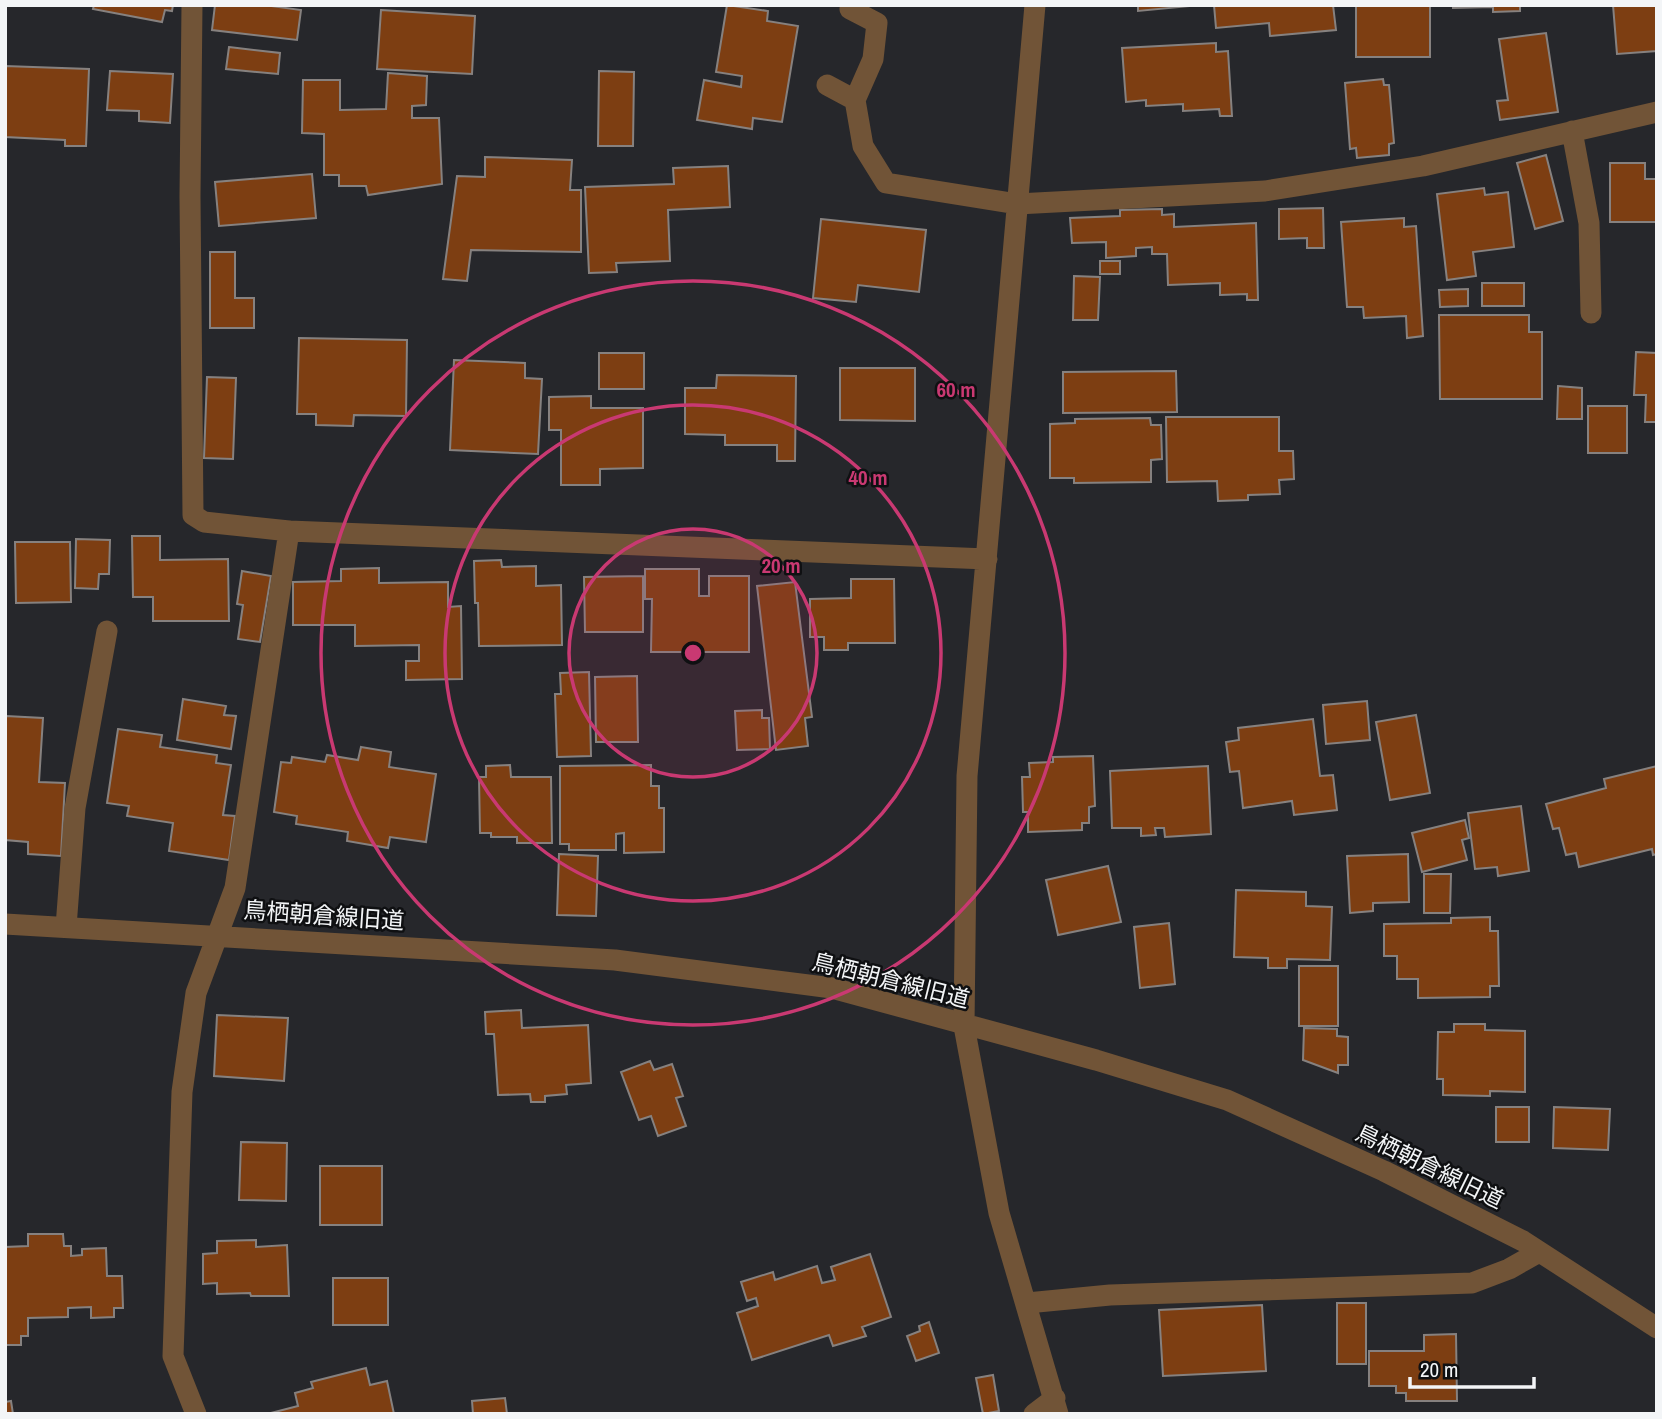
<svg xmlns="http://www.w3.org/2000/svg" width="1662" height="1419" viewBox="0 0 1662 1419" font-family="'Archivo Narrow','Noto Sans JP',sans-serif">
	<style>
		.building { fill: #7d3e12; stroke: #86817f; stroke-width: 2 }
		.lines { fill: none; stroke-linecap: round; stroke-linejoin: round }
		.minor { stroke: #715437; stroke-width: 21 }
		.ring { fill: none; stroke: #c93972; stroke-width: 3.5 }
		.labels { text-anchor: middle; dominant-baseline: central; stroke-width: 5; stroke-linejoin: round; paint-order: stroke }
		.street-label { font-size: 23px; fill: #f3f5f7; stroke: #0f1012 }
		.centre { fill: #c93972; stroke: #0f1012; stroke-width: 3.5 }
		.ring-label { font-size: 21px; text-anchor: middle; font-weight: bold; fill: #c93972; stroke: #0f1012; stroke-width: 5; stroke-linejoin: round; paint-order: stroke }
	</style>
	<rect width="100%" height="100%" fill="#26272b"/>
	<path class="building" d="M 94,5 L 173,5 L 172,11 L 165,10 L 162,22 L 93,9 Z
		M 215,5 L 264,5 L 301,10 L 297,40 L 212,30 Z
		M 727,5 L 768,11 L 767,21 L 798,26 L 782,122 L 753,118 L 752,129 L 697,120 L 704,80 L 741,87 L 742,76 L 716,72 Z
		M 1138,5 L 1200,5 L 1138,11 Z
		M 1214,5 L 1333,5 L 1336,30 L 1270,36 L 1269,23 L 1216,28 Z
		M 1356,5 L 1430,5 L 1430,57 L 1356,57 Z
		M 1453,5 L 1520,5 L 1520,11 L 1493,12 L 1493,7 L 1453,8 Z
		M 1613,5 L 1657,5 L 1657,51 L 1617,54 Z
		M 381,10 L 475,16 L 472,74 L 377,69 Z
		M 1546,33 L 1558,112 L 1500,120 L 1497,101 L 1508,100 L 1499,39 Z
		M 1216,43 L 1216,52 L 1228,51 L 1232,116 L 1220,116 L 1219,109 L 1183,111 L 1183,104 L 1146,106 L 1146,100 L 1126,102 L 1122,48 Z
		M 229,47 L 280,53 L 278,74 L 226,69 Z
		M 5,66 L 89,69 L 86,146 L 65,146 L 65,140 L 5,137 Z
		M 110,71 L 173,74 L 170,123 L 139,121 L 139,111 L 107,110 Z
		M 599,71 L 634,72 L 633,146 L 598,146 Z
		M 388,73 L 427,76 L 426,105 L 412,106 L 412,118 L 439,118 L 442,184 L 368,195 L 366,186 L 339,186 L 339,175 L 324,175 L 324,134 L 302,133 L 303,80 L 340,80 L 340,110 L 386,109 Z
		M 1383,79 L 1384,85 L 1389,85 L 1394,143 L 1389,144 L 1389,155 L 1357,158 L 1356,148 L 1350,149 L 1345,83 Z
		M 1546,155 L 1563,221 L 1535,229 L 1517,163 Z
		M 485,157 L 572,160 L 570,190 L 581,190 L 581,252 L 471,250 L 467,281 L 443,279 L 457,176 L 485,177 Z
		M 1610,163 L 1645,163 L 1645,179 L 1657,179 L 1657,222 L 1610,222 Z
		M 728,166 L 730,207 L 668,210 L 670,261 L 616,263 L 617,272 L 589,273 L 585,187 L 674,184 L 673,168 Z
		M 312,174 L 316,218 L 219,226 L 215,182 Z
		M 1484,188 L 1485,195 L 1508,192 L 1514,247 L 1473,252 L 1476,276 L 1447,280 L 1437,194 Z
		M 1323,208 L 1324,248 L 1307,248 L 1307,238 L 1279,239 L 1279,209 Z
		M 1162,209 L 1162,215 L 1174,214 L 1174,227 L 1256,223 L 1258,300 L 1247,300 L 1247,294 L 1220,295 L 1220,283 L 1168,285 L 1167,254 L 1152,254 L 1152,247 L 1136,248 L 1136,256 L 1106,258 L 1106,242 L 1072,243 L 1070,218 L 1120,216 L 1120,210 Z
		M 1404,218 L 1404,227 L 1416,226 L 1423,336 L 1407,338 L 1406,316 L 1364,318 L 1363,307 L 1347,307 L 1341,222 Z
		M 821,219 L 926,230 L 919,292 L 858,285 L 856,302 L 813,298 Z
		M 210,252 L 235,252 L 235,298 L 254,298 L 254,328 L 210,328 Z
		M 1100,261 L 1120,261 L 1120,274 L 1100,274 Z
		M 1074,276 L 1100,277 L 1098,320 L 1073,320 Z
		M 1482,283 L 1524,283 L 1524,306 L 1482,306 Z
		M 1468,289 L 1468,306 L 1440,307 L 1439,290 Z
		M 1439,315 L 1529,315 L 1529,332 L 1542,332 L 1542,399 L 1440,399 Z
		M 299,338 L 407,340 L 406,416 L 354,415 L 353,426 L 316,425 L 316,414 L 297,414 Z
		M 1636,352 L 1657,353 L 1657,422 L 1645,422 L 1646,395 L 1634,395 Z
		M 599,353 L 644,353 L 644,389 L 599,389 Z
		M 454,360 L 525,363 L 525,378 L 542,379 L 538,454 L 450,450 Z
		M 840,368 L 915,368 L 915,421 L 840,420 Z
		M 1176,371 L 1177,412 L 1063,413 L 1063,372 Z
		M 717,375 L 796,376 L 795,461 L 777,461 L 777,445 L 725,445 L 725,435 L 685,434 L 685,388 L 716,388 Z
		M 207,377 L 236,378 L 233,459 L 204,458 Z
		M 1558,386 L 1582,388 L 1582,419 L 1557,419 Z
		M 591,396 L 591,408 L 643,408 L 643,468 L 600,469 L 600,485 L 561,485 L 561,430 L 549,430 L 549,397 Z
		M 1588,406 L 1627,406 L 1627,453 L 1588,453 Z
		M 1166,417 L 1279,417 L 1279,451 L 1293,451 L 1294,479 L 1279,480 L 1280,494 L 1248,495 L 1248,500 L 1218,501 L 1217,481 L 1167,482 Z
		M 1150,418 L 1151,425 L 1161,425 L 1162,459 L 1151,460 L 1151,482 L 1074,483 L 1074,478 L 1050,478 L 1050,424 L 1075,423 L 1075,419 Z
		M 132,536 L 160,536 L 160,560 L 228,559 L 229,621 L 153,621 L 153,597 L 133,597 Z
		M 76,539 L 110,540 L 109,574 L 99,574 L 98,589 L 75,588 Z
		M 15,542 L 70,542 L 71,602 L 16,603 Z
		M 501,560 L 502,567 L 536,566 L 536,586 L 561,585 L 562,645 L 479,646 L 478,603 L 475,603 L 474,561 Z
		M 379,568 L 379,583 L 448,582 L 448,607 L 461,606 L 462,679 L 406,680 L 406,661 L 419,661 L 419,645 L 355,646 L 355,625 L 293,625 L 293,582 L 341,581 L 341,569 Z
		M 645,569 L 699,569 L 699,596 L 709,596 L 709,576 L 749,576 L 749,652 L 651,652 L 652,599 L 645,599 Z
		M 242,571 L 271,576 L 260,642 L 238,639 L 243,605 L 237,604 Z
		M 643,576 L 643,632 L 585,632 L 584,577 Z
		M 851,579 L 894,579 L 895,643 L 848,643 L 848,650 L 824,650 L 824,637 L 810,637 L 810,599 L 851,598 Z
		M 795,582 L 812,717 L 805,718 L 808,746 L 776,750 L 757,586 Z
		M 589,672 L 591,756 L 557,757 L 555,694 L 561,694 L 560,673 Z
		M 637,676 L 638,742 L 596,742 L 595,677 Z
		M 183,699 L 226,706 L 224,715 L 236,716 L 231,749 L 177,740 Z
		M 1367,701 L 1370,740 L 1326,744 L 1323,705 Z
		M 762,710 L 762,718 L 769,718 L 770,749 L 737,750 L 735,711 Z
		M 1416,715 L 1430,793 L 1390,800 L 1376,722 Z
		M 6,716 L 43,718 L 39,782 L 65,783 L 61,856 L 28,854 L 28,842 L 5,840 Z
		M 1313,719 L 1320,776 L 1333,775 L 1337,810 L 1294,815 L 1292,801 L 1243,808 L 1239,771 L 1230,772 L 1226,742 L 1239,740 L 1238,728 Z
		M 118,729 L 162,735 L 160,747 L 217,755 L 216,763 L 231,765 L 223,815 L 235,816 L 229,860 L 169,851 L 173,823 L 127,816 L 129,806 L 107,803 Z
		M 361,747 L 391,752 L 389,767 L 436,774 L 426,842 L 390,837 L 388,848 L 347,841 L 348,832 L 296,824 L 297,816 L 274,812 L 281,762 L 291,763 L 292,757 L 325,762 L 327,755 L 358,760 Z
		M 1093,756 L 1095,806 L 1089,807 L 1089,823 L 1082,823 L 1082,830 L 1028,832 L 1028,812 L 1023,812 L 1022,777 L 1030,777 L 1029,763 L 1053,762 L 1053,757 Z
		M 510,765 L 511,777 L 551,777 L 552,843 L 517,843 L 517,837 L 491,837 L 491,833 L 480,833 L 479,777 L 486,777 L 486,766 Z
		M 651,765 L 651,786 L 659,786 L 659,808 L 664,808 L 664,852 L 624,853 L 624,833 L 616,834 L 616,850 L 569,850 L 569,844 L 560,844 L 560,766 Z
		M 1208,766 L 1211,834 L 1165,837 L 1164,828 L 1155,828 L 1156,835 L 1141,836 L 1141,828 L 1112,828 L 1110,771 Z
		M 1657,766 L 1657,854 L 1653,855 L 1652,849 L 1579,867 L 1576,853 L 1566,855 L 1559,828 L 1553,829 L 1546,804 L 1606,788 L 1604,779 Z
		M 1521,806 L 1529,871 L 1498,876 L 1497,867 L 1475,869 L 1468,813 Z
		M 1465,820 L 1469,838 L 1462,840 L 1467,860 L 1422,872 L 1412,833 Z
		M 559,854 L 598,856 L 596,916 L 557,915 Z
		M 1408,854 L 1409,902 L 1373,903 L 1373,911 L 1350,913 L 1347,856 Z
		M 1108,866 L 1121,922 L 1058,935 L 1046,880 Z
		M 1424,874 L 1451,874 L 1450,913 L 1424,913 Z
		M 1236,890 L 1306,892 L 1306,906 L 1332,907 L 1330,960 L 1287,959 L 1287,968 L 1268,968 L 1268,958 L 1234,957 Z
		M 1490,917 L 1490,931 L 1498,931 L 1499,986 L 1490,986 L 1490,997 L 1418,998 L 1418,979 L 1397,979 L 1397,956 L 1384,956 L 1384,924 L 1451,923 L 1451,918 Z
		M 1169,923 L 1175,984 L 1140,988 L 1134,927 Z
		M 1299,966 L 1338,966 L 1338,1026 L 1299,1026 Z
		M 521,1010 L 522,1028 L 588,1025 L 591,1083 L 566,1085 L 567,1094 L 545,1096 L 545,1102 L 531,1102 L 530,1094 L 498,1095 L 494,1034 L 486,1034 L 485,1012 Z
		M 217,1015 L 288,1018 L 284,1081 L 214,1076 Z
		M 1454,1024 L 1485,1024 L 1485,1030 L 1525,1031 L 1525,1092 L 1490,1091 L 1490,1096 L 1443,1095 L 1443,1079 L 1437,1079 L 1438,1032 L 1454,1032 Z
		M 1304,1028 L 1337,1029 L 1337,1036 L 1348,1037 L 1348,1065 L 1338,1065 L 1338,1073 L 1303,1060 Z
		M 650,1061 L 654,1070 L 672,1064 L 683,1096 L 676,1098 L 686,1126 L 658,1136 L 651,1116 L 639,1120 L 621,1072 Z
		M 1496,1107 L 1529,1107 L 1529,1142 L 1496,1142 Z
		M 1554,1107 L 1610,1109 L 1608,1150 L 1553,1148 Z
		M 241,1142 L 287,1143 L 286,1201 L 239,1200 Z
		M 320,1166 L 382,1166 L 382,1225 L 320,1225 Z
		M 28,1234 L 63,1234 L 64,1246 L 71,1246 L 71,1256 L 82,1255 L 82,1249 L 106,1248 L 107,1276 L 122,1276 L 123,1308 L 114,1308 L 114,1317 L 91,1318 L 91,1307 L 68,1308 L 68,1317 L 28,1318 L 28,1336 L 21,1336 L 21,1345 L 5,1345 L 5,1247 L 28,1246 Z
		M 256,1240 L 256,1247 L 287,1245 L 289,1296 L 251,1296 L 250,1293 L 217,1294 L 217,1283 L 203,1284 L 203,1254 L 217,1253 L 217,1241 Z
		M 870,1254 L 891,1317 L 862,1327 L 866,1336 L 833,1346 L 829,1335 L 752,1360 L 737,1313 L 758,1306 L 756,1298 L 747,1301 L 741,1282 L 773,1272 L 775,1280 L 817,1266 L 822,1283 L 835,1280 L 831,1267 Z
		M 333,1278 L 388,1278 L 388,1325 L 333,1325 Z
		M 1337,1303 L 1366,1303 L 1366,1364 L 1337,1364 Z
		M 1262,1305 L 1266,1371 L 1163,1376 L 1159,1310 Z
		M 929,1322 L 939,1353 L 916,1361 L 907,1336 L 920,1331 L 919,1326 Z
		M 1456,1334 L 1457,1401 L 1406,1401 L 1406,1393 L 1396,1393 L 1396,1386 L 1369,1386 L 1369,1351 L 1424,1351 L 1424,1335 Z
		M 366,1368 L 370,1385 L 387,1381 L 394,1414 L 267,1414 L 298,1406 L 295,1393 L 313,1388 L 311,1382 Z
		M 993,1375 L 999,1411 L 983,1414 L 976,1378 Z
		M 505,1398 L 507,1414 L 473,1414 L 472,1401 Z
		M 11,1401 L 13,1414 L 5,1414 L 5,1402 Z"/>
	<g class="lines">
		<path class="minor" d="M 192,5 L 190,196 L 193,515 L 204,522 L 289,531 L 987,559
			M 1035,5 L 967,776 L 964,1026 L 999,1213 L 1058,1414
			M 850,9 L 877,23 L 873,59 L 855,100
			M 827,85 L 855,100 L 863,146 L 886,183 L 1017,204 L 1265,191 L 1423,166 L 1657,112
			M 1572,131 L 1589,223 L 1591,313
			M 5,924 L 615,960 L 832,988 L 1096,1060 L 1227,1100 L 1384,1171 L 1523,1241 L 1657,1328
			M 66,927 L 75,808 L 107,631
			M 1027,1303 L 1110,1295 L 1472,1283 L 1509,1269 L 1539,1252
			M 196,1414 L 173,1356 L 182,1092 L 196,993 L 235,888 L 289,531
			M 1034,1414 L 1055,1398"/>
	</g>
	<circle cx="693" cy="653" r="124" fill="#c93972" fill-opacity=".12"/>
	<g class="ring">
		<circle cx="693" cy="653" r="124"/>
		<circle cx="693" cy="653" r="248"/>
		<circle cx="693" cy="653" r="372"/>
	</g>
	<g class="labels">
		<g class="street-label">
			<text transform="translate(324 915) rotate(4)">鳥栖朝倉線旧道</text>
			<text transform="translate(891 980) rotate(14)">鳥栖朝倉線旧道</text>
			<text transform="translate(1430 1166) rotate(26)">鳥栖朝倉線旧道</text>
		</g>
	</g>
	<circle cx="693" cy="653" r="10" class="centre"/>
	<g class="ring-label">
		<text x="956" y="397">60 m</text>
		<text x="868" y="485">40 m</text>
		<text x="781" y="573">20 m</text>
	</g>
	<rect width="1662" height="1419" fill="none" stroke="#f3f5f7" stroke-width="14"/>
	<path d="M1410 1377v10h124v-10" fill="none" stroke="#f3f5f7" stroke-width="3.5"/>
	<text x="1420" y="1377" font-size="21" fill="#f3f5f7" stroke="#0f1012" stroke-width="5" paint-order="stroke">20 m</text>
</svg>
